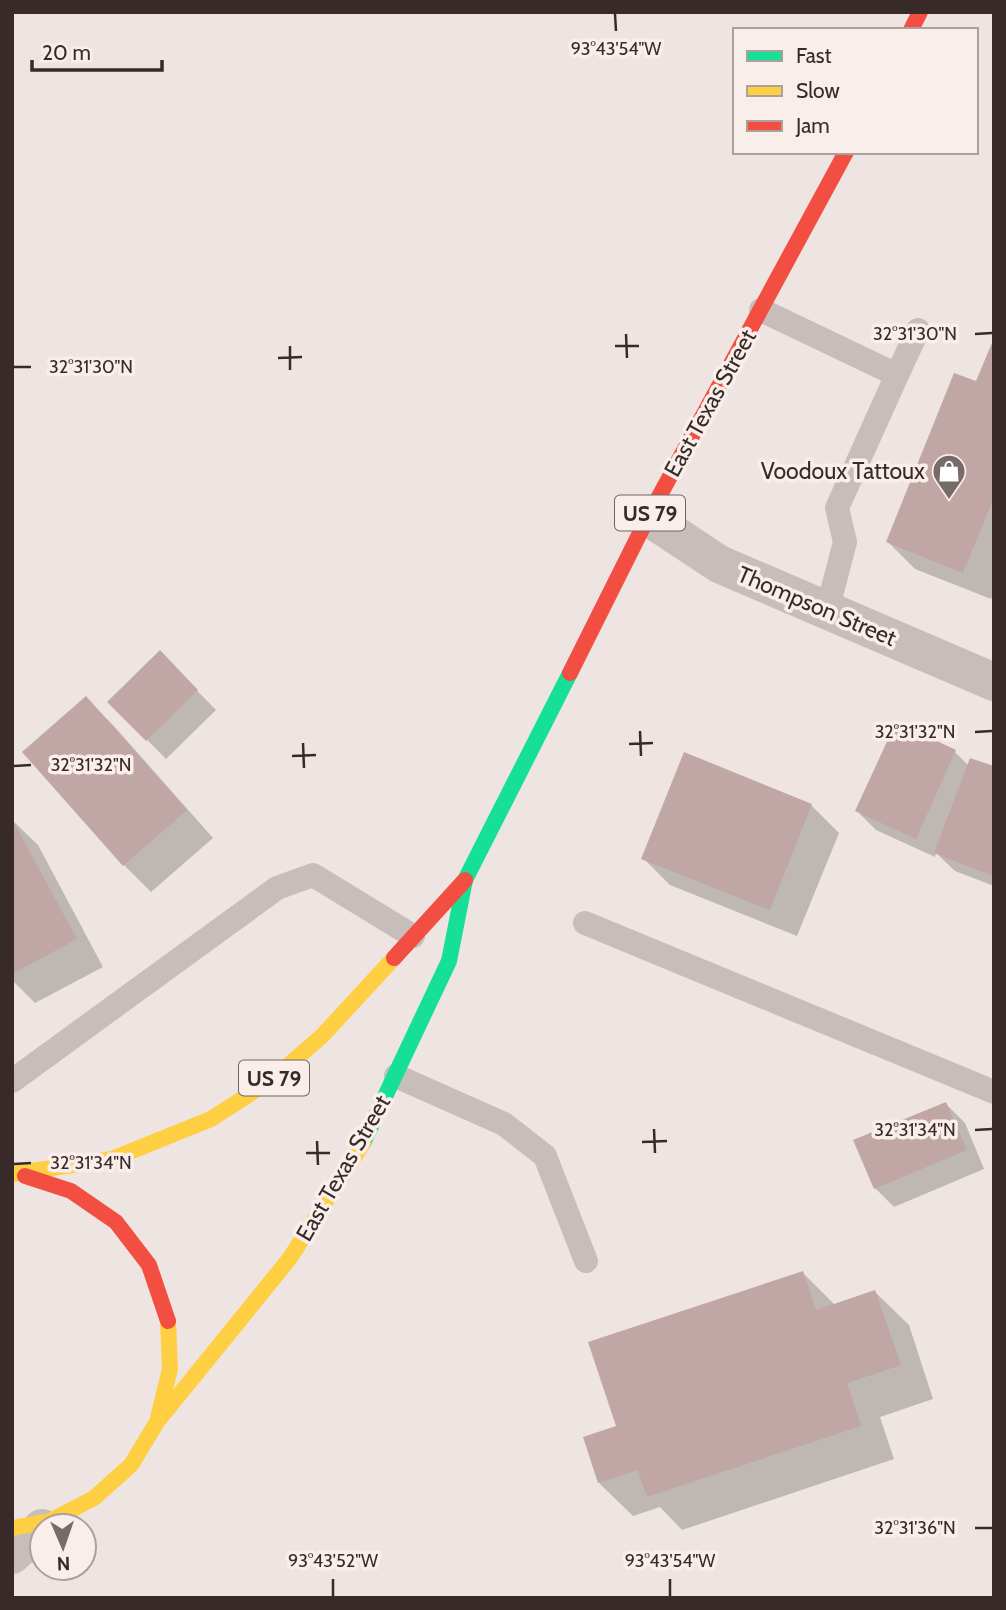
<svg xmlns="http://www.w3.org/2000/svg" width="1006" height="1610" viewBox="0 0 1006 1610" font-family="Cabin,sans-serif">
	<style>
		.shadow { fill: #0003 }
		.building { fill: #c1a6a6 }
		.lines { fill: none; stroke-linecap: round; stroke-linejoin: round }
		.lane { stroke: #c7bdbb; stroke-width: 24 }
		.street { stroke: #c7bdbb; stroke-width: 38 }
		.fast { stroke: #16e098; stroke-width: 16 }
		.slow { stroke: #ffcf43; stroke-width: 16 }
		.jam { stroke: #f24e42; stroke-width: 16 }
		.ticks { fill: none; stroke: #372a29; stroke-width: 2.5 }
		.labels { text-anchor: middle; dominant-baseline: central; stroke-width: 7; stroke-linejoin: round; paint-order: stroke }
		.shield { fill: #f9eeea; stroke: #716563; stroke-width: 2 }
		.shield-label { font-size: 21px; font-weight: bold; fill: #372a29 }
		.street-label { font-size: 23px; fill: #372a29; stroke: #f9eeea }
		.poi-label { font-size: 23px; fill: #372a29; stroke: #f9eeea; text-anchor: end }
		.ticks-label { font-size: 18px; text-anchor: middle; fill: #372a29; stroke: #f9eeea; stroke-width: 7; stroke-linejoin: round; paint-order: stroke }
	</style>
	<rect width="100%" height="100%" fill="#eee5e2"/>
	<path class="shadow" d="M 994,342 L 994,591 L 991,599 L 915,569 L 888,542 L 977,383 Z
		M 160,653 L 216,710 L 166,759 L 110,702 Z
		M 86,698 L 113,725 L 213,838 L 151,892 L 124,865 Z
		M 955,752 L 969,766 L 994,768 L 994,886 L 955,871 L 936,853 L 935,857 L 876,830 L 857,811 Z
		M 811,805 L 839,833 L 797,936 L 670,885 L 643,858 Z
		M 12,820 L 38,845 L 103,967 L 35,1003 L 12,980 Z
		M 946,1104 L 965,1123 L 984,1169 L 894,1207 L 875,1188 Z
		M 803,1273 L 835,1305 L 875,1292 L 909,1325 L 933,1399 L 880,1417 L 894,1459 L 682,1530 L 660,1507 L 633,1516 L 599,1483 L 618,1427 Z"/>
	<path class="building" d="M 994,338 L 994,497 L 963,573 L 886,542 L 954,373 L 976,381 Z
		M 160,650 L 198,690 L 146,741 L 107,702 Z
		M 86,696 L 187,810 L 123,866 L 22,752 Z
		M 896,722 L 956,750 L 916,839 L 855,811 Z
		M 684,752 L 812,804 L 770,910 L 641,859 Z
		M 970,758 L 994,766 L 993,876 L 934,853 Z
		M 12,819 L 77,939 L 12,974 Z
		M 946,1102 L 967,1150 L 874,1189 L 853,1140 Z
		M 803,1271 L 816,1310 L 875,1290 L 901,1365 L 847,1383 L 861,1426 L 647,1497 L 638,1470 L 598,1483 L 583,1437 L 616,1426 L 588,1342 Z"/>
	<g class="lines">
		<path class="lane" d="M 761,310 L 897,375 L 837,508 L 845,542 L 827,611
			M 897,375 L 918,330
			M 585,923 L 994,1092
			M 396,1076 L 504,1124 L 545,1156 L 586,1261
			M 12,1081 L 277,888 L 313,875 L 413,936"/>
		<path class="street" d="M 648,517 L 719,564 L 994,682
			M 12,1555 L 42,1528"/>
		<path class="fast" d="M 363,1143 L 449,961 L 465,880 L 570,673"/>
		<path class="slow" d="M 12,1174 L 112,1159 L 211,1119 L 270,1081 L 322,1036 L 394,958
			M 157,1422 L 290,1258 L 363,1143
			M 12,1528 L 50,1521 L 94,1498 L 131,1465 L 157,1422 L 170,1369 L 168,1321"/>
		<path class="jam" d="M 911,30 L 920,12
			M 570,673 L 648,517 L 846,152
			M 394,958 L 465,880
			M 25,1176 L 71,1191 L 116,1222 L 149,1265 L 168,1321"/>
	</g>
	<path class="ticks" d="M 615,14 L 616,31M 626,334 L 627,358M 975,334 L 992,333M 290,346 L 290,370M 615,346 L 639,346M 278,358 L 302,357M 14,367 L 31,367M 640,731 L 641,756M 975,732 L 992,731M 303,743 L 304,768M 629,744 L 653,743M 292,756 L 316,755M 14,766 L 31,765M 654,1129 L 655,1153M 975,1130 L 992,1129M 317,1141 L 318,1165M 642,1142 L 667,1141M 306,1153 L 330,1153M 14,1164 L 31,1163M 975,1528 L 992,1528M 333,1579 L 333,1596M 670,1579 L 670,1596"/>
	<defs>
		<symbol id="shop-pin" viewBox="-11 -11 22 30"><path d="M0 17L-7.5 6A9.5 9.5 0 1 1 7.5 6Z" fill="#776b6a" stroke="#f9eeea"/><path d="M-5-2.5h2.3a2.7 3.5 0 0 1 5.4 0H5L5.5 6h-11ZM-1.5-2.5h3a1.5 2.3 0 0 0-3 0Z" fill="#fff"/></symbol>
	</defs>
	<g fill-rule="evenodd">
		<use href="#shop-pin" x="930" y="452" width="38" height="52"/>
	</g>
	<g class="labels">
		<g class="shield">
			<rect x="615" y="495.5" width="70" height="35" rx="5"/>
			<rect x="239" y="1060.5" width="70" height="35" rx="5"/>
		</g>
		<g class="shield-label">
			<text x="650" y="513">US 79</text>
			<text x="274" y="1078">US 79</text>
		</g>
		<g class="street-label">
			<text transform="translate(710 403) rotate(-61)">East Texas Street</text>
			<text transform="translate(817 606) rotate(23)">Thompson Street</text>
			<text transform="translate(343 1168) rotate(-60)">East Texas Street</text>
		</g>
		<g class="poi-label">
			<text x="925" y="471">Voodoux Tattoux</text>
		</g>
	</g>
	<g class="ticks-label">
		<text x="616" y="55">93°43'54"W</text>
		<text x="915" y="340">32°31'30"N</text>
		<text x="91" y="373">32°31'30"N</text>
		<text x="915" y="738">32°31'32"N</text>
		<text x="91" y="771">32°31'32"N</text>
		<text x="915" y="1136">32°31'34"N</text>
		<text x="91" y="1169">32°31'34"N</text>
		<text x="915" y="1534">32°31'36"N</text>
		<text x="333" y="1567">93°43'52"W</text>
		<text x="670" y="1567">93°43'54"W</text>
	</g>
	<rect width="1006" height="1610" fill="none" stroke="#372a29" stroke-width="28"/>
	<rect x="733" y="28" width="245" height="126" fill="#f9eeea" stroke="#aba09d" stroke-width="2"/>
	<rect x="747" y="51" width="35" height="10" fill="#16e098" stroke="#aba09d" stroke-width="2"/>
	<text x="796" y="63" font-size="21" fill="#372a29">Fast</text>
	<rect x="747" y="86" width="35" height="10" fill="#ffcf43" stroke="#aba09d" stroke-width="2"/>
	<text x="796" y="98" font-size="21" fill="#372a29">Slow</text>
	<rect x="747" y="121" width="35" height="10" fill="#f24e42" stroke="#aba09d" stroke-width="2"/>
	<text x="796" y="133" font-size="21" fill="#372a29">Jam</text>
	<g transform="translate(63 1547) rotate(178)"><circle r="33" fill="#f9eeea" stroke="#aba09d" stroke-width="2"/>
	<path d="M0-5L12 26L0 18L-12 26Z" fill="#776b6a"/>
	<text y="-10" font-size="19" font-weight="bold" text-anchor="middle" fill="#372a29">N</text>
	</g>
	<path d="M32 60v10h130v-10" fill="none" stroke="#372a29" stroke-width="3.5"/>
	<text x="42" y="60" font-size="21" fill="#372a29" stroke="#f9eeea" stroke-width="5" paint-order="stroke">20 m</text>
</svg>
